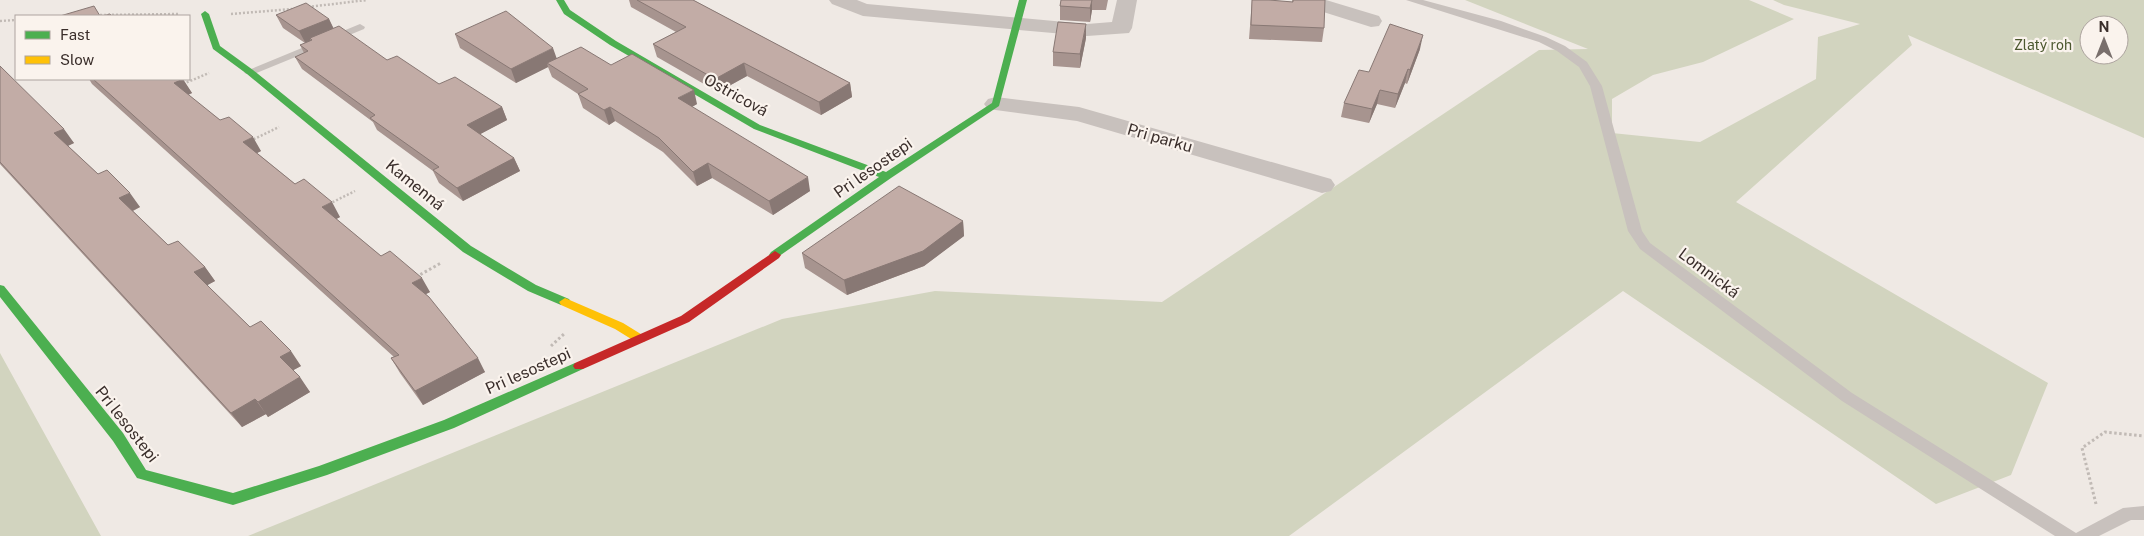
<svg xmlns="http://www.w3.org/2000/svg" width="2144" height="536" viewBox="0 0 2144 536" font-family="'Public Sans',sans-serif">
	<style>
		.green { fill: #d2d4bf; fill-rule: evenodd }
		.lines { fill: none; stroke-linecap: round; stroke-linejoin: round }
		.path-far1 { stroke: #c1bab5; stroke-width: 2.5; stroke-dasharray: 2 2; stroke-linecap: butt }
		.path { stroke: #c1bab5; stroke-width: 3; stroke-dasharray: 2.5 2.5; stroke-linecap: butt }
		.lane { fill: #c8c1bd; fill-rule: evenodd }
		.street { fill: #c8c1bd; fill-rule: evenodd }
		.fast { fill: #4caf50; fill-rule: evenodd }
		.slow { fill: #ffc107; fill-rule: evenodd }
		.jam { fill: #c62828; fill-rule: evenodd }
		.wall { fill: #a7948f }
		.shaded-wall { fill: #887874 }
		.building { fill: #c2aca6; stroke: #887874 }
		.labels { text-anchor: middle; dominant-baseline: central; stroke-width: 4.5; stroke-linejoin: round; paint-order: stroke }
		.far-park-label { font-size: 14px; fill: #4c582f; stroke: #faf3ed }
		.street-label { font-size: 16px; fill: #3a2e2b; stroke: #faf3ed }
	</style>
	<rect width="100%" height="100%" fill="#efe9e4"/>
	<path class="green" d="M 1465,0 L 1749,0 L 1794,19 L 1703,62 L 1653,75 L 1612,99 L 1612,133 L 1700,142 L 1816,79 L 1818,37 L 1860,24 L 1784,5 L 1773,0 L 2144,0 L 2144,138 L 1908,35 L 1912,45 L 1736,202 L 2048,383 L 2011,475 L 1936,504 L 1623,291 L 1289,536 L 248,536 L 782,319 L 935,291 L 1162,302 L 1539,50 L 1588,49 ZM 2089,25 L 2119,25 L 2119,55 L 2089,55 Z
		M 0,353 L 101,536 L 0,536 Z"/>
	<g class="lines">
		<path class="path-far1" d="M 308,7 L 367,0
			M 231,14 L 292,9
			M 96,15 L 180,14
			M 0,21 L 16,20
			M 183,84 L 209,73
			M 250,141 L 279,127
			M 329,204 L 355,191"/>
		<path class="path" d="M 416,277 L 441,263
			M 551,346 L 565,333
			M 2096,504 L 2082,448 L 2105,432 L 2144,436"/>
		<path class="lane" d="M 1406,0 L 1423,0 L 1501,21 L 1546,37 L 1565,46 L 1587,62 L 1602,86 L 1642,231 L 1650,243 L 1852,393 L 2076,533 L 2123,508 L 2144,506 L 2144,520 L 2131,520 L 2099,536 L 2055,536 L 1842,401 L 1640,249 L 1628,231 L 1590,86 L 1579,67 L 1557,51 L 1539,42 Z
			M 360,24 L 365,27 L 364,29 L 254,74 L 246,74 L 244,72 Z"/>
		<path class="street" d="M 829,0 L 857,0 L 867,4 L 1087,24 L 1112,22 L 1117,0 L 1137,0 L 1132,28 L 1129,33 L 1087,36 L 863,16 L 832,4 Z
			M 1295,0 L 1326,0 L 1379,16 L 1382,21 L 1379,26 L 1371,27 L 1298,4 Z
			M 996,97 L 1079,107 L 1331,179 L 1335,185 L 1331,191 L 1322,193 L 1077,121 L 988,109 L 984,104 L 988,99 Z"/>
		<path class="fast" d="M 556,0 L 564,0 L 570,10 L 616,41 L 760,125 L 886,172 L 992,103 L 1019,0 L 1027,0 L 999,106 L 891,178 L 775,259 L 769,255 L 771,252 L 879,177 L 754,129 L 610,45 L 564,14 Z
			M 205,11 L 209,14 L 220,46 L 253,70 L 471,246 L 536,285 L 569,299 L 571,302 L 569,305 L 561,305 L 528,291 L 463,252 L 247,74 L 213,49 L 201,14 Z
			M 0,285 L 4,286 L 123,433 L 146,470 L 233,493 L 319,466 L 444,420 L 575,363 L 583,363 L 585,366 L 583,369 L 454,428 L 327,475 L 233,505 L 137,478 L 113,441 L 0,297 Z"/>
		<path class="slow" d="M 565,298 L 623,323 L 644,336 L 646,339 L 644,342 L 636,342 L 615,329 L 561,305 L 559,302 Z"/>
		<path class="jam" d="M 775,251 L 781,255 L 779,258 L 689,322 L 583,369 L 575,369 L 573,366 L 575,363 L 681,316 Z"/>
	</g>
	<path class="wall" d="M 629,0 L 693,0 L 850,83 L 852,97 L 821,115 L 747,76 L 718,92 L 657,57 L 653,44 L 676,32 L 631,7 Z
		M 1061,0 L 1108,0 L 1106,10 L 1092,10 L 1090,22 L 1060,20 L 1060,6 Z
		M 1252,0 L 1292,2 L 1292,0 L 1324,28 L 1322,42 L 1249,39 Z
		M 276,15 L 329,19 L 334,29 L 387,60 L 439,84 L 502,107 L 507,120 L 480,134 L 514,158 L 520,171 L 463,201 L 439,183 L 433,171 L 377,130 L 373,122 L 302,69 L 295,57 L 304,53 L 300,45 L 305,43 L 283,28 Z
		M 455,34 L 557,58 L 611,65 L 697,104 L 692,107 L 810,191 L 773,215 L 712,178 L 697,186 L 663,152 L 615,121 L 609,125 L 583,108 L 578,94 L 552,77 L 548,67 L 516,83 L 460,48 Z
		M 1086,38 L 1080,68 L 1053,66 L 1053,52 Z
		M 1420,49 L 1407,84 L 1405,83 L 1395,108 L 1377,104 L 1369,123 L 1341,117 L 1344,103 Z
		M 0,66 L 74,143 L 68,146 L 98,174 L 140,207 L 133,211 L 168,245 L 205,267 L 215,281 L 207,285 L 250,327 L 301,366 L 293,370 L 310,392 L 268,417 L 266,414 L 242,427 L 0,164 Z
		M 89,79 L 182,79 L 192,93 L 188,95 L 220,120 L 261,151 L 257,153 L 295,184 L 340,217 L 336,219 L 381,256 L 430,292 L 426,294 L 485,372 L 423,405 L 400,373 L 391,358 L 394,357 L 92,84 Z
		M 963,221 L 964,236 L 924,266 L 847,295 L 805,268 L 802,253 Z"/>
	<path class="shaded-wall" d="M 1092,0 L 1092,10 L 1090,22 L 1090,8 Z
		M 329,19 L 335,32 L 312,40 L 310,38 L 311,42 L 306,44 L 299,31 Z
		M 1086,24 L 1086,38 L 1080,68 L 1080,54 Z
		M 1423,35 L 1420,49 L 1407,84 L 1410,70 Z
		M 553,48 L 558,62 L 547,63 L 548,67 L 516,83 L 511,69 Z
		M 744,63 L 747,76 L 718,92 L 715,79 Z
		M 1408,69 L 1405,83 L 1395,108 L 1398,94 Z
		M 183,79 L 192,93 L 183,97 L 174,83 Z
		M 850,83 L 852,97 L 821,115 L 819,102 Z
		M 694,90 L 697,104 L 682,112 L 678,98 Z
		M 1380,90 L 1377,104 L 1369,123 L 1372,109 Z
		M 502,107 L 507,120 L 473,138 L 467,125 Z
		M 610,107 L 615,121 L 609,125 L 604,110 Z
		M 64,129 L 74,143 L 65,147 L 54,133 Z
		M 253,137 L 261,151 L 251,156 L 243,142 Z
		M 514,158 L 520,171 L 463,201 L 457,188 Z
		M 708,163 L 712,178 L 697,186 L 693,172 Z
		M 808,177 L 810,191 L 773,215 L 769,201 Z
		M 130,193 L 140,207 L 130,212 L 119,198 Z
		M 332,202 L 340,217 L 331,222 L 322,207 Z
		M 963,221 L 964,236 L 924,266 L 847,295 L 844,280 Z
		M 205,267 L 215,281 L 204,287 L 194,272 Z
		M 422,278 L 430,292 L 420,297 L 412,283 Z
		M 291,351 L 301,366 L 290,372 L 280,357 Z
		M 478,358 L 485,372 L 423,405 L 415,391 Z
		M 300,377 L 310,392 L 268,417 L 258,402 Z
		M 255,399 L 266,414 L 242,427 L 231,413 Z"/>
	<path class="building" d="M 637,0 L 693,0 L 850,83 L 819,102 L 744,63 L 715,79 L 653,44 L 686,27 Z
		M 1061,0 L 1092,0 L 1090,8 L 1060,6 Z
		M 1252,0 L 1269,0 L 1293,2 L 1293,0 L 1325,0 L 1324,28 L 1251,25 Z
		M 306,3 L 329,19 L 299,31 L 276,15 Z
		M 94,6 L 100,16 L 60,16 Z
		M 506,11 L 553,48 L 511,69 L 455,34 Z
		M 110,14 L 112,16 L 103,16 Z
		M 1058,22 L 1086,24 L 1080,54 L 1053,52 Z
		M 1390,24 L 1423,35 L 1410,70 L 1408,69 L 1398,94 L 1380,90 L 1372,109 L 1344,103 L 1359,70 L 1369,72 Z
		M 339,26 L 387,60 L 397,56 L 439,84 L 455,77 L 502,107 L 467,125 L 514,158 L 457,188 L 433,170 L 439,167 L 370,118 L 375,115 L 295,57 L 308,51 L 300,45 L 312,40 L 310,38 Z
		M 581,47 L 611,65 L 632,54 L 694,90 L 678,98 L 808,177 L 769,201 L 708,163 L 693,172 L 659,138 L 610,107 L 604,110 L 578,94 L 588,89 L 547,63 Z
		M 0,66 L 64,129 L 54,133 L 98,174 L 107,170 L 130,193 L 119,198 L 168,245 L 178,241 L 205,267 L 194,272 L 211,289 L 250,327 L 261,321 L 291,351 L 280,357 L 300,377 L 258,402 L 255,399 L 231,413 L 0,162 Z
		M 93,79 L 183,79 L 174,83 L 220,120 L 229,117 L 253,137 L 243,142 L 295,184 L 304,179 L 332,202 L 322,207 L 381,256 L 390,251 L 422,278 L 412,283 L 429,297 L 478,358 L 415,391 L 391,358 L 399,355 Z
		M 899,186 L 963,221 L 923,251 L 844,280 L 802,253 Z"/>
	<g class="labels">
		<g class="far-park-label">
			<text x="2043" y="45">Zlatý roh</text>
		</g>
		<g class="street-label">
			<text transform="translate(736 95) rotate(29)">Ostricová</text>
			<text transform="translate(1160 138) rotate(16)">Pri parku</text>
			<text transform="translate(873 168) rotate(-35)">Pri lesostepi</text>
			<text transform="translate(415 185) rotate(39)">Kamenná</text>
			<text transform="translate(1709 273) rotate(37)">Lomnická</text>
			<text transform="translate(528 371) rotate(-24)">Pri lesostepi</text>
			<text transform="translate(127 424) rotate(52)">Pri lesostepi</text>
		</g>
	</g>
	<rect x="15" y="15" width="175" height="65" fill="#faf3ed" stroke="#ada49f"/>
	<rect x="25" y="31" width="25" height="8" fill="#4caf50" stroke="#ada49f"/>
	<text x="60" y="40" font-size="15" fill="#3a2e2b">Fast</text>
	<rect x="25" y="56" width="25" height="8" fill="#ffc107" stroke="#ada49f"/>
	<text x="60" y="65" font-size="15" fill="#3a2e2b">Slow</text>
	<g transform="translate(2104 40)"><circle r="24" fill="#faf3ed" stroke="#ada49f"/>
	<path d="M0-4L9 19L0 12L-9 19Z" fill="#796f6c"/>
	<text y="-8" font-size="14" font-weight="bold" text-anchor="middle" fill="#3a2e2b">N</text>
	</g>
</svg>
